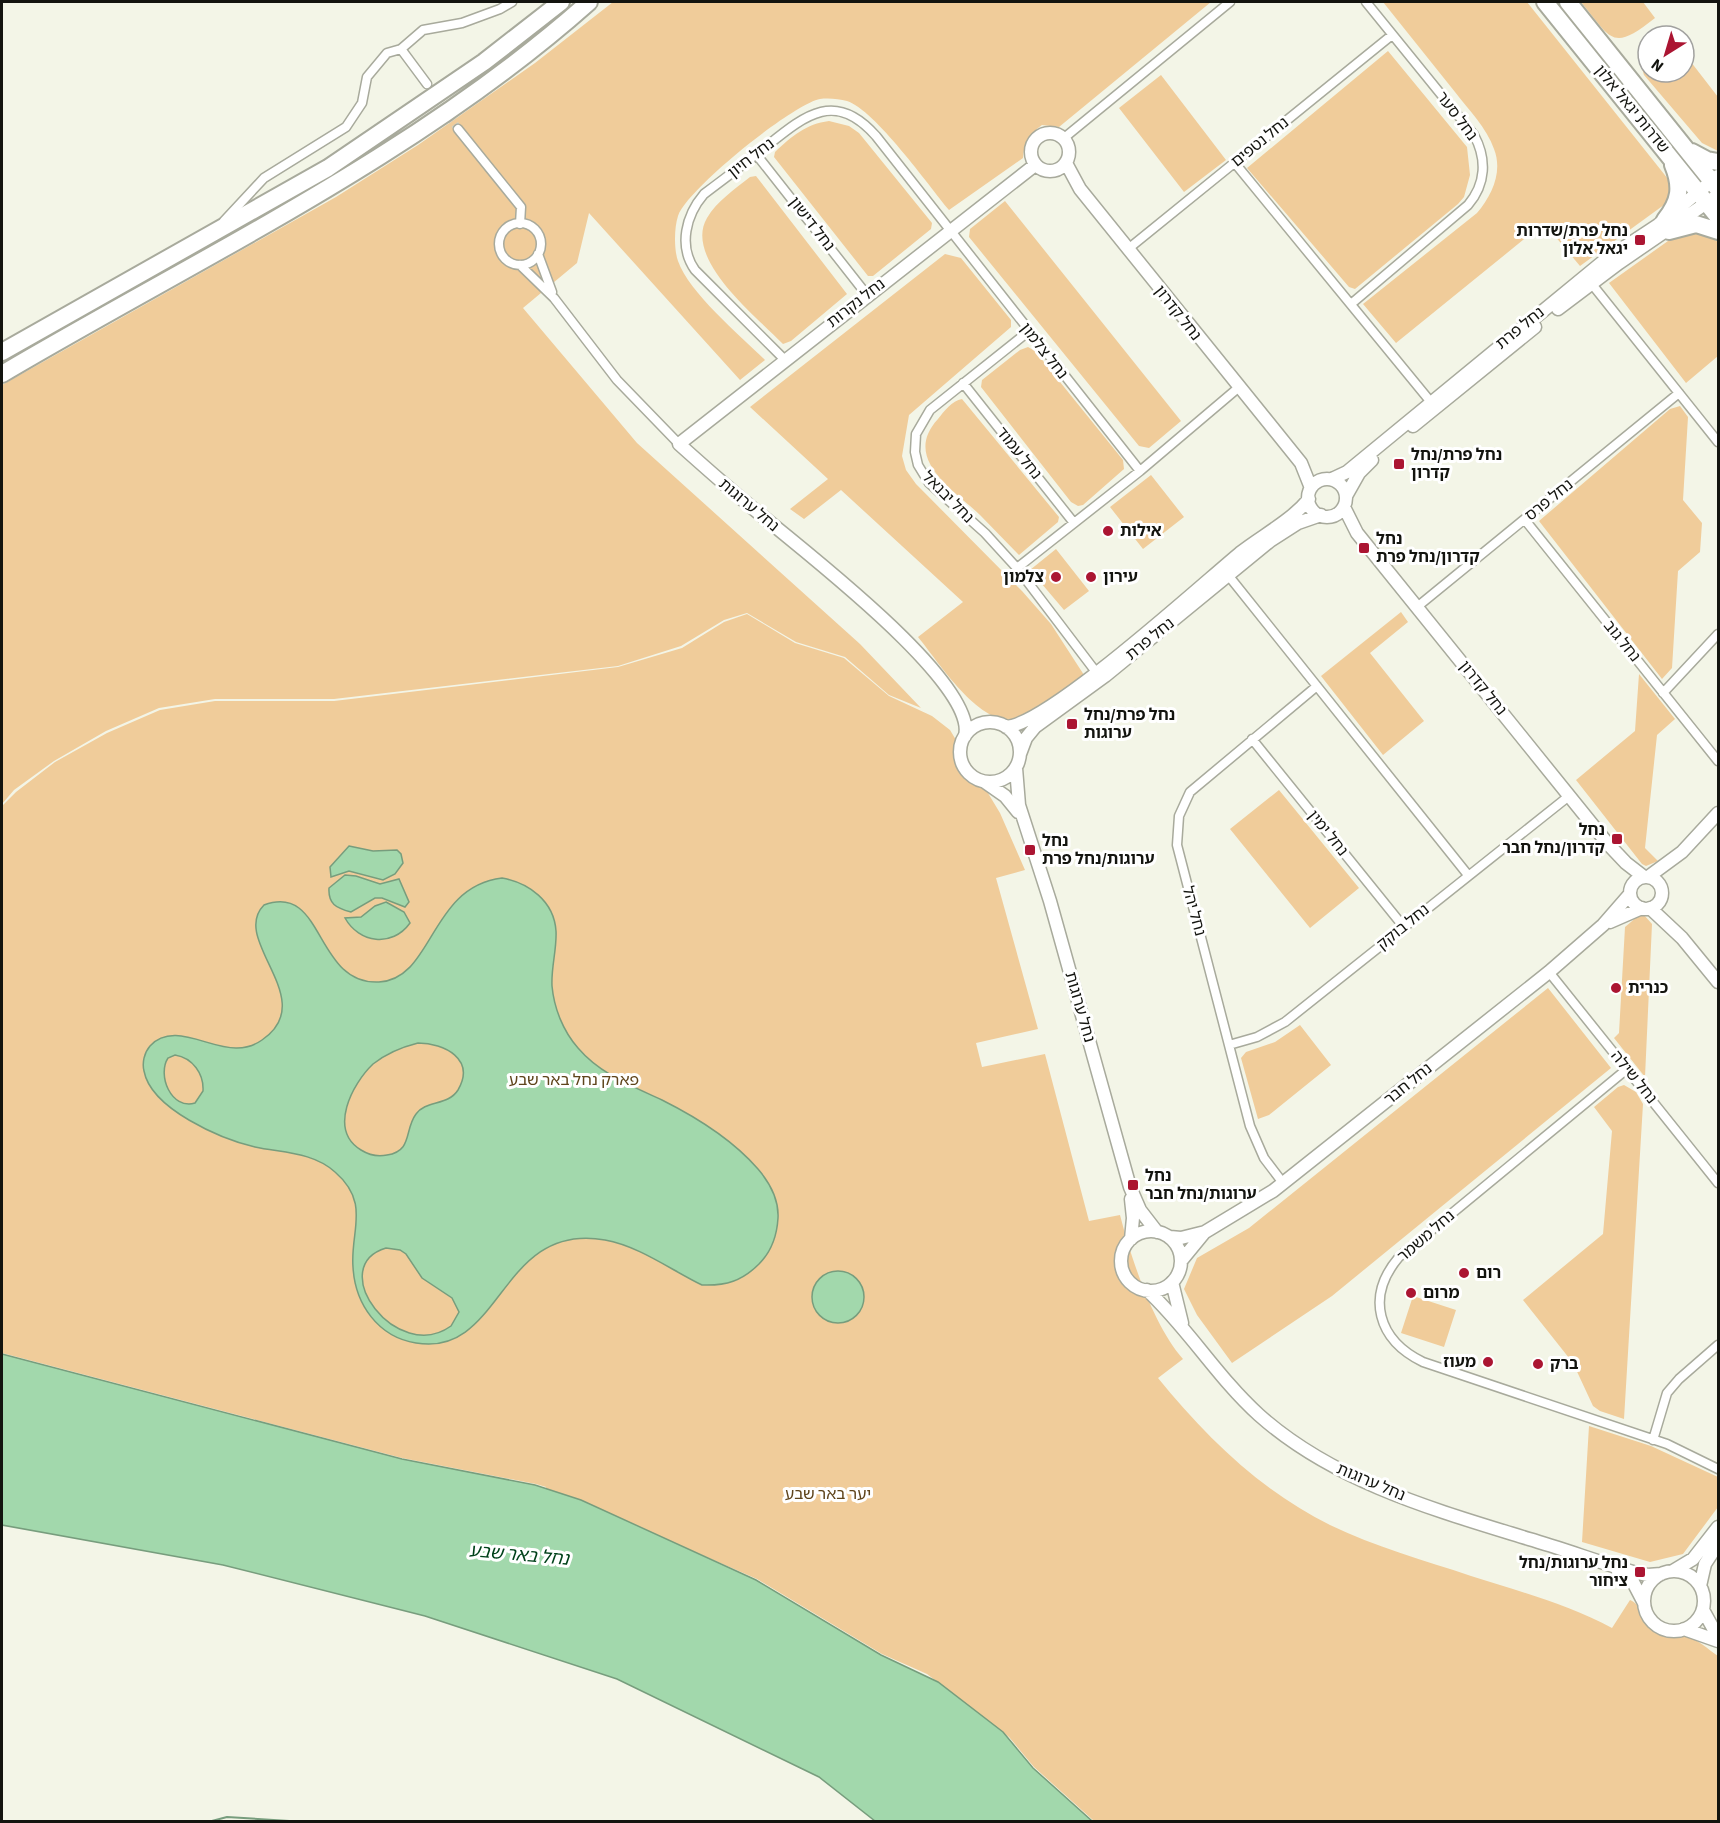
<svg xmlns="http://www.w3.org/2000/svg" width="1720" height="1823" viewBox="0 0 1720 1823" font-family="'Source Sans 3','Noto Sans Hebrew',sans-serif">
	<style>
		.green { fill: #f0cc9a }
		.water { fill: #a2d8ac; stroke: #779d7d; stroke-width: 1.5; fill-rule: evenodd }
		.lines { fill: none; stroke-linecap: round; stroke-linejoin: round }
		.stream { stroke: #779d7d; stroke-width: 2 }
		.street-tunnel { stroke: #d1d3c7; stroke-width: 8; stroke-dasharray: 8 4; stroke-linecap: butt }
		.street-casing { stroke: #a8aa9c; stroke-width: 11 }
		.secondary-casing { stroke: #a8aa9c; stroke-width: 15 }
		.highway-casing { stroke: #a8aa9c; stroke-width: 20 }
		.street { stroke: #fff; stroke-width: 8 }
		.secondary { stroke: #fff; stroke-width: 12 }
		.highway { stroke: #fff; stroke-width: 16 }
		.poi-dot { fill: #ab1532; stroke: #fff; stroke-width: 2 }
		.labels { text-anchor: middle; dominant-baseline: central; stroke-width: 6; stroke-linejoin: round; paint-order: stroke }
		.street-label { font-size: 16px; fill: #13140f; stroke: #fff }
		.poi-label { font-size: 16px; font-weight: bold; fill: #13140f; stroke: #fff; text-anchor: start }
		.park-label { font-size: 16px; fill: #5f441b; stroke: #fff }
		.water-label { font-size: 18px; font-style: italic; fill: #00421a; stroke: #fff }
	</style>
	<rect width="100%" height="100%" fill="#f3f5e7"/>
	<path class="green" d="M 613,2 L 1211,2 L 1059,127 L 1042,125 C 1030,134 1024,142 1023,158 L 949,210 C 929,186 875,110 847,101 C 839,99 829,98 820,99 C 793,104 687,189 678,216 C 674,228 674,250 678,261 C 689,293 741,336 765,360 L 740,380 L 589,213 L 577,263 L 523,308 L 637,443 L 860,644 L 921,708 L 889,695 L 845,657 L 796,642 L 747,613 L 724,620 L 681,646 L 618,666 L 334,699 L 215,699 L 159,708 L 106,731 L 54,761 L 14,790 L 2,804 L 2,385 L 336,197 L 418,145 L 535,63 Z
		M 1383,2 L 1527,2 L 1668,179 L 1671,184 L 1668,202 L 1580,266 L 1544,223 L 1396,343 L 1363,304 L 1477,213 C 1492,195 1503,172 1494,149 C 1487,128 1468,109 1455,92 C 1431,62 1407,32 1383,2 Z
		M 1581,2 L 1643,2 L 1655,18 C 1612,52 1612,40 1581,2 Z
		M 1388,51 L 1467,147 L 1470,175 L 1464,197 L 1458,204 L 1355,289 L 1349,287 L 1247,168 Z
		M 1648,51 L 1648,72 L 1684,72 L 1684,53 L 1718,97 L 1718,151 L 1702,143 L 1644,75 L 1640,62 Z
		M 1161,75 L 1226,160 L 1184,192 L 1119,108 Z
		M 829,121 L 849,126 L 859,133 L 932,223 L 931,229 L 873,276 L 868,276 L 774,157 L 775,152 C 792,136 806,124 829,121 Z
		M 756,176 L 847,294 L 791,341 L 783,344 C 757,317 683,259 707,218 C 717,201 735,189 750,177 Z
		M 1005,201 L 1181,421 L 1149,448 L 1139,446 L 969,237 L 970,229 Z
		M 1690,232 L 1703,233 L 1718,242 L 1718,356 L 1686,383 L 1609,283 L 1675,236 Z
		M 945,254 L 961,258 L 1011,320 L 1011,327 L 909,415 L 902,456 L 906,470 L 916,484 L 1022,591 L 1051,624 L 1084,675 C 1065,687 1034,715 1013,719 C 979,726 937,660 918,637 L 963,602 L 841,490 L 804,519 L 790,509 L 828,479 L 750,407 Z
		M 1028,347 L 1035,351 L 1123,460 L 1124,469 L 1083,505 L 1078,506 L 1071,502 L 981,387 L 982,380 L 1020,350 Z
		M 962,399 L 1059,517 L 1058,522 L 1019,555 C 1006,542 993,528 980,515 C 955,491 901,459 938,419 C 944,411 952,401 962,399 Z
		M 1680,406 L 1688,417 L 1683,500 L 1702,523 L 1700,552 L 1678,571 L 1672,668 L 1662,679 L 1539,521 L 1670,409 Z
		M 1151,475 L 1184,517 L 1143,549 L 1110,507 Z
		M 1056,549 L 1089,591 L 1064,610 L 1030,570 Z
		M 1401,612 L 1408,622 L 1370,653 L 1424,721 L 1383,755 L 1321,676 Z
		M 747,614 L 795,643 L 844,658 L 889,696 L 932,716 L 950,730 L 1000,813 L 1025,870 L 996,878 L 1038,1029 L 976,1043 L 982,1067 L 1045,1054 L 1089,1221 L 1120,1215 C 1131,1258 1153,1325 1183,1359 L 1158,1378 C 1206,1437 1261,1491 1330,1525 C 1375,1547 1424,1560 1471,1576 C 1518,1591 1568,1604 1612,1628 L 1630,1600 C 1642,1605 1643,1620 1653,1629 C 1664,1637 1674,1634 1686,1636 C 1696,1638 1709,1650 1718,1656 L 1718,1821 L 1094,1821 L 1034,1767 L 1009,1737 L 927,1674 L 882,1654 L 757,1579 L 599,1510 L 545,1491 L 546,1487 L 536,1484 L 402,1458 L 2,1353 L 2,806 L 16,792 L 55,762 L 107,733 L 160,710 L 215,701 L 334,701 L 618,667 L 682,648 L 724,622 Z
		M 1639,674 L 1675,719 L 1657,735 L 1645,848 L 1658,861 L 1646,866 L 1642,864 L 1576,780 L 1635,731 Z
		M 1279,790 L 1359,888 L 1310,928 L 1230,829 Z
		M 1644,915 L 1652,924 L 1645,1077 L 1614,1038 L 1619,1033 L 1625,927 L 1638,916 Z
		M 1548,988 L 1611,1068 L 1332,1296 L 1232,1363 L 1197,1315 L 1184,1289 L 1197,1258 L 1249,1228 Z
		M 1300,1025 L 1331,1065 L 1269,1115 L 1258,1119 L 1241,1058 L 1246,1052 L 1275,1042 Z
		M 1624,1085 L 1636,1092 L 1643,1104 L 1624,1419 L 1600,1411 L 1593,1406 L 1573,1363 L 1523,1300 L 1603,1234 L 1612,1131 L 1594,1107 L 1618,1087 Z
		M 1413,1296 L 1456,1310 L 1444,1347 L 1401,1333 Z
		M 1589,1426 L 1651,1446 L 1718,1477 L 1718,1507 L 1683,1554 L 1650,1562 L 1582,1542 Z"/>
	<path class="water" d="M 349,846 L 373,851 L 397,850 L 401,854 L 403,863 L 395,874 L 383,880 L 349,871 L 331,877 L 330,867 Z
		M 345,875 L 356,876 L 380,884 L 399,879 L 409,902 L 405,907 L 382,898 L 375,898 L 351,912 C 336,908 328,904 329,888 Z
		M 502,878 C 529,883 554,901 556,931 C 557,949 551,967 552,986 C 554,1008 563,1031 578,1048 C 600,1074 632,1086 662,1100 C 698,1118 732,1139 758,1169 C 770,1183 779,1200 778,1218 C 777,1235 771,1252 759,1264 C 742,1281 726,1286 702,1285 C 671,1270 639,1246 605,1240 C 499,1221 503,1358 416,1343 C 378,1337 355,1304 353,1267 C 350,1231 371,1203 335,1172 C 313,1152 283,1153 255,1147 C 221,1139 151,1109 144,1071 C 142,1063 144,1053 150,1046 C 173,1021 209,1049 237,1048 C 245,1048 255,1045 262,1040 C 321,1000 229,940 264,905 C 325,882 314,985 379,982 C 434,979 429,887 502,878 ZM 418,1043 C 444,1043 476,1059 458,1090 C 448,1106 426,1100 416,1114 C 404,1130 413,1151 387,1155 C 378,1157 369,1155 361,1150 C 328,1130 352,1084 373,1064 C 387,1053 402,1047 418,1043 ZM 175,1055 C 193,1058 204,1074 203,1091 L 195,1103 C 171,1110 157,1075 168,1058 ZM 386,1248 L 400,1250 L 406,1254 L 422,1278 L 452,1298 L 459,1312 L 451,1326 C 397,1365 324,1267 386,1248 Z
		M 386,902 L 404,912 L 410,923 C 392,948 359,943 345,918 L 361,917 L 375,906 Z
		M812 1297a26 26 0 1 1 52 0a26 26 0 1 1-52 0Z
		M 2,1354 L 402,1459 L 535,1485 L 581,1500 L 756,1580 L 881,1655 L 938,1682 L 1003,1732 L 1033,1768 L 1092,1821 L 875,1821 L 819,1777 L 617,1679 L 425,1616 L 223,1565 L 2,1525 Z"/>
	<g class="lines">
		<path class="stream" d="M 208,1822 L 227,1817 L 305,1822"/>
		<path class="street-tunnel" d="M 434,95 L 458,129"/>
		<defs>
			<path id="street" d="M 401,49 L 427,84
				M 458,129 L 521,207 L 520,224
				M 1064,138 L 1230,2
				M 756,154 L 867,295
				M 1234,162 L 1430,401
				M 224,221 L 264,178 L 346,127 L 362,103 L 367,77 L 387,53 L 401,49 L 423,30 L 462,23 L 500,9 L 512,2
				M499 244a21 21 0 1 1 42 0a21 21 0 1 1-42 0Z
				M 1128,249 L 1392,35
				M 538,254 L 552,292
				M 520,265 L 554,298 L 617,380 L 679,444
				M 1591,283 L 1718,442
				M 1351,304 L 1468,205 C 1486,184 1487,159 1474,135 L 1366,2
				M 1029,331 L 930,410 L 916,434 L 915,452 L 918,465 L 929,483 L 985,533 L 1017,568 L 1096,672
				M 785,360 L 695,270 C 678,246 686,215 704,194 C 724,179 744,164 763,149 C 803,117 834,88 876,136 L 1140,471
				M 963,383 L 1074,523
				M 1525,520 L 1718,761
				M 1017,568 L 1140,471 L 1238,388
				M 1228,575 L 1468,875
				M 1417,607 L 1679,393
				M 1663,693 L 1718,634
				M 1252,739 L 1403,926
				M 1549,972 L 1718,1183
				M 1229,1045 L 1257,1037 L 1285,1022 L 1569,796
				M 1627,1069 L 1399,1257 C 1365,1297 1378,1340 1423,1362 L 1667,1444 L 1718,1469
				M 1283,1183 L 1264,1158 L 1250,1126 L 1177,845 L 1179,816 L 1190,792 L 1317,686
				M 1653,1440 L 1667,1393 L 1679,1379 L 1718,1345"/>
			<path id="secondary" d="M1031 152a19 19 0 1 1 38 0a19 19 0 1 1-38 0Z
				M 1066,163 L 1080,189 L 1301,463 L 1311,488
				M 1558,309 L 1619,263 L 1718,195
				M 1413,426 L 1535,327
				M 1332,479 L 1347,472 L 1605,260 L 1658,225 L 1718,176
				M1308 498a19 19 0 1 1 38 0a19 19 0 1 1-38 0Z
				M 1346,496 L 1359,473 L 1372,460
				M 1344,507 L 1357,533 L 1608,844 L 1626,863 L 1644,877
				M960 752a30 30 0 1 1 60 0a30 30 0 1 1-60 0Z
				M 1006,727 C 1049,724 1199,587 1240,553 C 1263,535 1291,521 1309,499
				M 965,736 C 978,684 806,553 766,519 C 736,495 708,470 679,444 L 1035,165
				M 1020,754 L 1026,738 L 1035,727 L 1105,676 L 1270,541 L 1298,523 L 1321,515
				M 1016,768 L 1019,805 L 1050,901 L 1130,1187 L 1140,1210 L 1157,1232
				M 985,782 L 1005,796 L 1018,812
				M 1648,877 L 1682,852 L 1718,813
				M1630 893a16 16 0 1 1 32 0a16 16 0 1 1-32 0Z
				M 1650,908 L 1682,938 L 1718,982
				M 1610,922 L 1642,908
				M1121 1261a30 30 0 1 1 60 0a30 30 0 1 1-60 0Z
				M 1170,1237 L 1181,1238 L 1205,1232 L 1273,1191 L 1549,972 L 1603,925 L 1630,894
				M 1131,1239 L 1133,1218 L 1131,1199
				M 1181,1261 L 1204,1233
				M 1172,1282 L 1182,1323
				M 1147,1290 C 1188,1328 1217,1377 1259,1415 C 1334,1482 1435,1510 1529,1539 C 1564,1549 1598,1562 1633,1572 L 1648,1575 L 1661,1574
				M 1673,1571 L 1693,1559 L 1718,1527
				M1644 1601a30 30 0 1 1 60 0a30 30 0 1 1-60 0Z
				M 1618,1572 L 1633,1582 L 1644,1603
				M 1700,1586 L 1705,1564 L 1718,1544
				M 1703,1610 L 1718,1637
				M 1684,1629 L 1718,1641"/>
			<path id="highway" d="M 1545,2 L 1718,217
				M 1568,2 L 1718,189
				M 1692,152 L 1707,160 L 1718,162
				M 1665,220 C 1680,201 1682,187 1673,165
				M 1669,231 L 1696,224 L 1718,231
				M 2,352 L 328,168 L 484,62 L 561,2
				M 2,374 C 200,257 416,156 589,2"/>
		</defs>
		<use href="#street" class="street-casing"/>
		<use href="#secondary" class="secondary-casing"/>
		<use href="#highway" class="highway-casing"/>
		<use href="#street" class="street"/>
		<use href="#secondary" class="secondary"/>
		<use href="#highway" class="highway"/>
	</g>
	<g class="poi-dot">
		<rect x="1634" y="234" width="12" height="12" rx="3"/>
		<rect x="1393" y="458" width="12" height="12" rx="3"/>
		<circle cx="1108" cy="531" r="6"/>
		<rect x="1358" y="542" width="12" height="12" rx="3"/>
		<circle cx="1056" cy="577" r="6"/>
		<circle cx="1091" cy="577" r="6"/>
		<rect x="1066" y="718" width="12" height="12" rx="3"/>
		<rect x="1611" y="833" width="12" height="12" rx="3"/>
		<rect x="1024" y="844" width="12" height="12" rx="3"/>
		<circle cx="1616" cy="988" r="6"/>
		<rect x="1127" y="1179" width="12" height="12" rx="3"/>
		<circle cx="1464" cy="1273" r="6"/>
		<circle cx="1411" cy="1293" r="6"/>
		<circle cx="1488" cy="1362" r="6"/>
		<circle cx="1538" cy="1364" r="6"/>
		<rect x="1634" y="1566" width="12" height="12" rx="3"/>
	</g>
	<g class="labels">
		<g class="street-label">
			<text transform="translate(1632 109) rotate(51)">שדרות יגאל אלון</text>
			<text transform="translate(1457 116) rotate(53)">נחל סער</text>
			<text transform="translate(1260 142) rotate(-39)">נחל נטפים</text>
			<text transform="translate(751 158) rotate(-38)">נחל חיון</text>
			<text transform="translate(812 224) rotate(52)">נחל דישון</text>
			<text transform="translate(856 303) rotate(-38)">נחל נקרות</text>
			<text transform="translate(1178 313) rotate(52)">נחל קדרון</text>
			<text transform="translate(1520 328) rotate(-39)">נחל פרת</text>
			<text transform="translate(1044 351) rotate(52)">נחל צלמון</text>
			<text transform="translate(1019 453) rotate(51)">נחל עמוד</text>
			<text transform="translate(948 497) rotate(45)">נחל יבנאל</text>
			<text transform="translate(1549 500) rotate(-39)">נחל פרס</text>
			<text transform="translate(749 505) rotate(40)">נחל ערוגות</text>
			<text transform="translate(1150 639) rotate(-39)">נחל פרת</text>
			<text transform="translate(1622 641) rotate(51)">נחל גוב</text>
			<text transform="translate(1483 688) rotate(51)">נחל קדרון</text>
			<text transform="translate(1328 833) rotate(51)">נחל ימין</text>
			<text transform="translate(1194 911) rotate(75)">נחל יהל</text>
			<text transform="translate(1403 927) rotate(-39)">נחל בוקק</text>
			<text transform="translate(1080 1007) rotate(74)">נחל ערוגות</text>
			<text transform="translate(1634 1077) rotate(51)">נחל שילה</text>
			<text transform="translate(1408 1084) rotate(-39)">נחל חבר</text>
			<text transform="translate(1426 1236) rotate(-41)">נחל משמר</text>
			<text transform="translate(1371 1482) rotate(23)">נחל ערוגות</text>
		</g>
		<g class="poi-label">
			<text x="1628" y="231" text-anchor="end">נחל פרת/שדרות<tspan x="1628" dy="18">יגאל אלון</tspan></text>
			<text x="1411" y="455">נחל פרת/נחל<tspan x="1411" dy="18">קדרון</tspan></text>
			<text x="1120" y="531">אילות</text>
			<text x="1376" y="539">נחל<tspan x="1376" dy="18">קדרון/נחל פרת</tspan></text>
			<text x="1044" y="577" text-anchor="end">צלמון</text>
			<text x="1103" y="577">עירון</text>
			<text x="1084" y="715">נחל פרת/נחל<tspan x="1084" dy="18">ערוגות</tspan></text>
			<text x="1605" y="830" text-anchor="end">נחל<tspan x="1605" dy="18">קדרון/נחל חבר</tspan></text>
			<text x="1042" y="841">נחל<tspan x="1042" dy="18">ערוגות/נחל פרת</tspan></text>
			<text x="1628" y="988">כנרית</text>
			<text x="1145" y="1176">נחל<tspan x="1145" dy="18">ערוגות/נחל חבר</tspan></text>
			<text x="1476" y="1273">רום</text>
			<text x="1423" y="1293">מרום</text>
			<text x="1476" y="1362" text-anchor="end">מעוז</text>
			<text x="1550" y="1364">ברק</text>
			<text x="1628" y="1563" text-anchor="end">נחל ערוגות/נחל<tspan x="1628" dy="18">ציחור</tspan></text>
		</g>
		<g class="park-label">
			<text x="574" y="1080">פארק נחל באר שבע</text>
			<text x="828" y="1494">יער באר שבע</text>
		</g>
		<g class="water-label">
			<text transform="translate(519 1555) rotate(5)">נחל באר שבע</text>
		</g>
	</g>
	<rect width="1720" height="1823" fill="none" stroke="#13140f" stroke-width="6"/>
	<g transform="translate(1666 54) rotate(217)"><circle r="28" fill="#ffffff" stroke="#a1a19f" stroke-width="1.5"/>
	<path d="M0-4.5L10 22L0 15L-10 22Z" fill="#ab1532"/>
	<text y="-9" font-size="16" font-weight="bold" text-anchor="middle" fill="#13140f">N</text>
	</g>
</svg>
